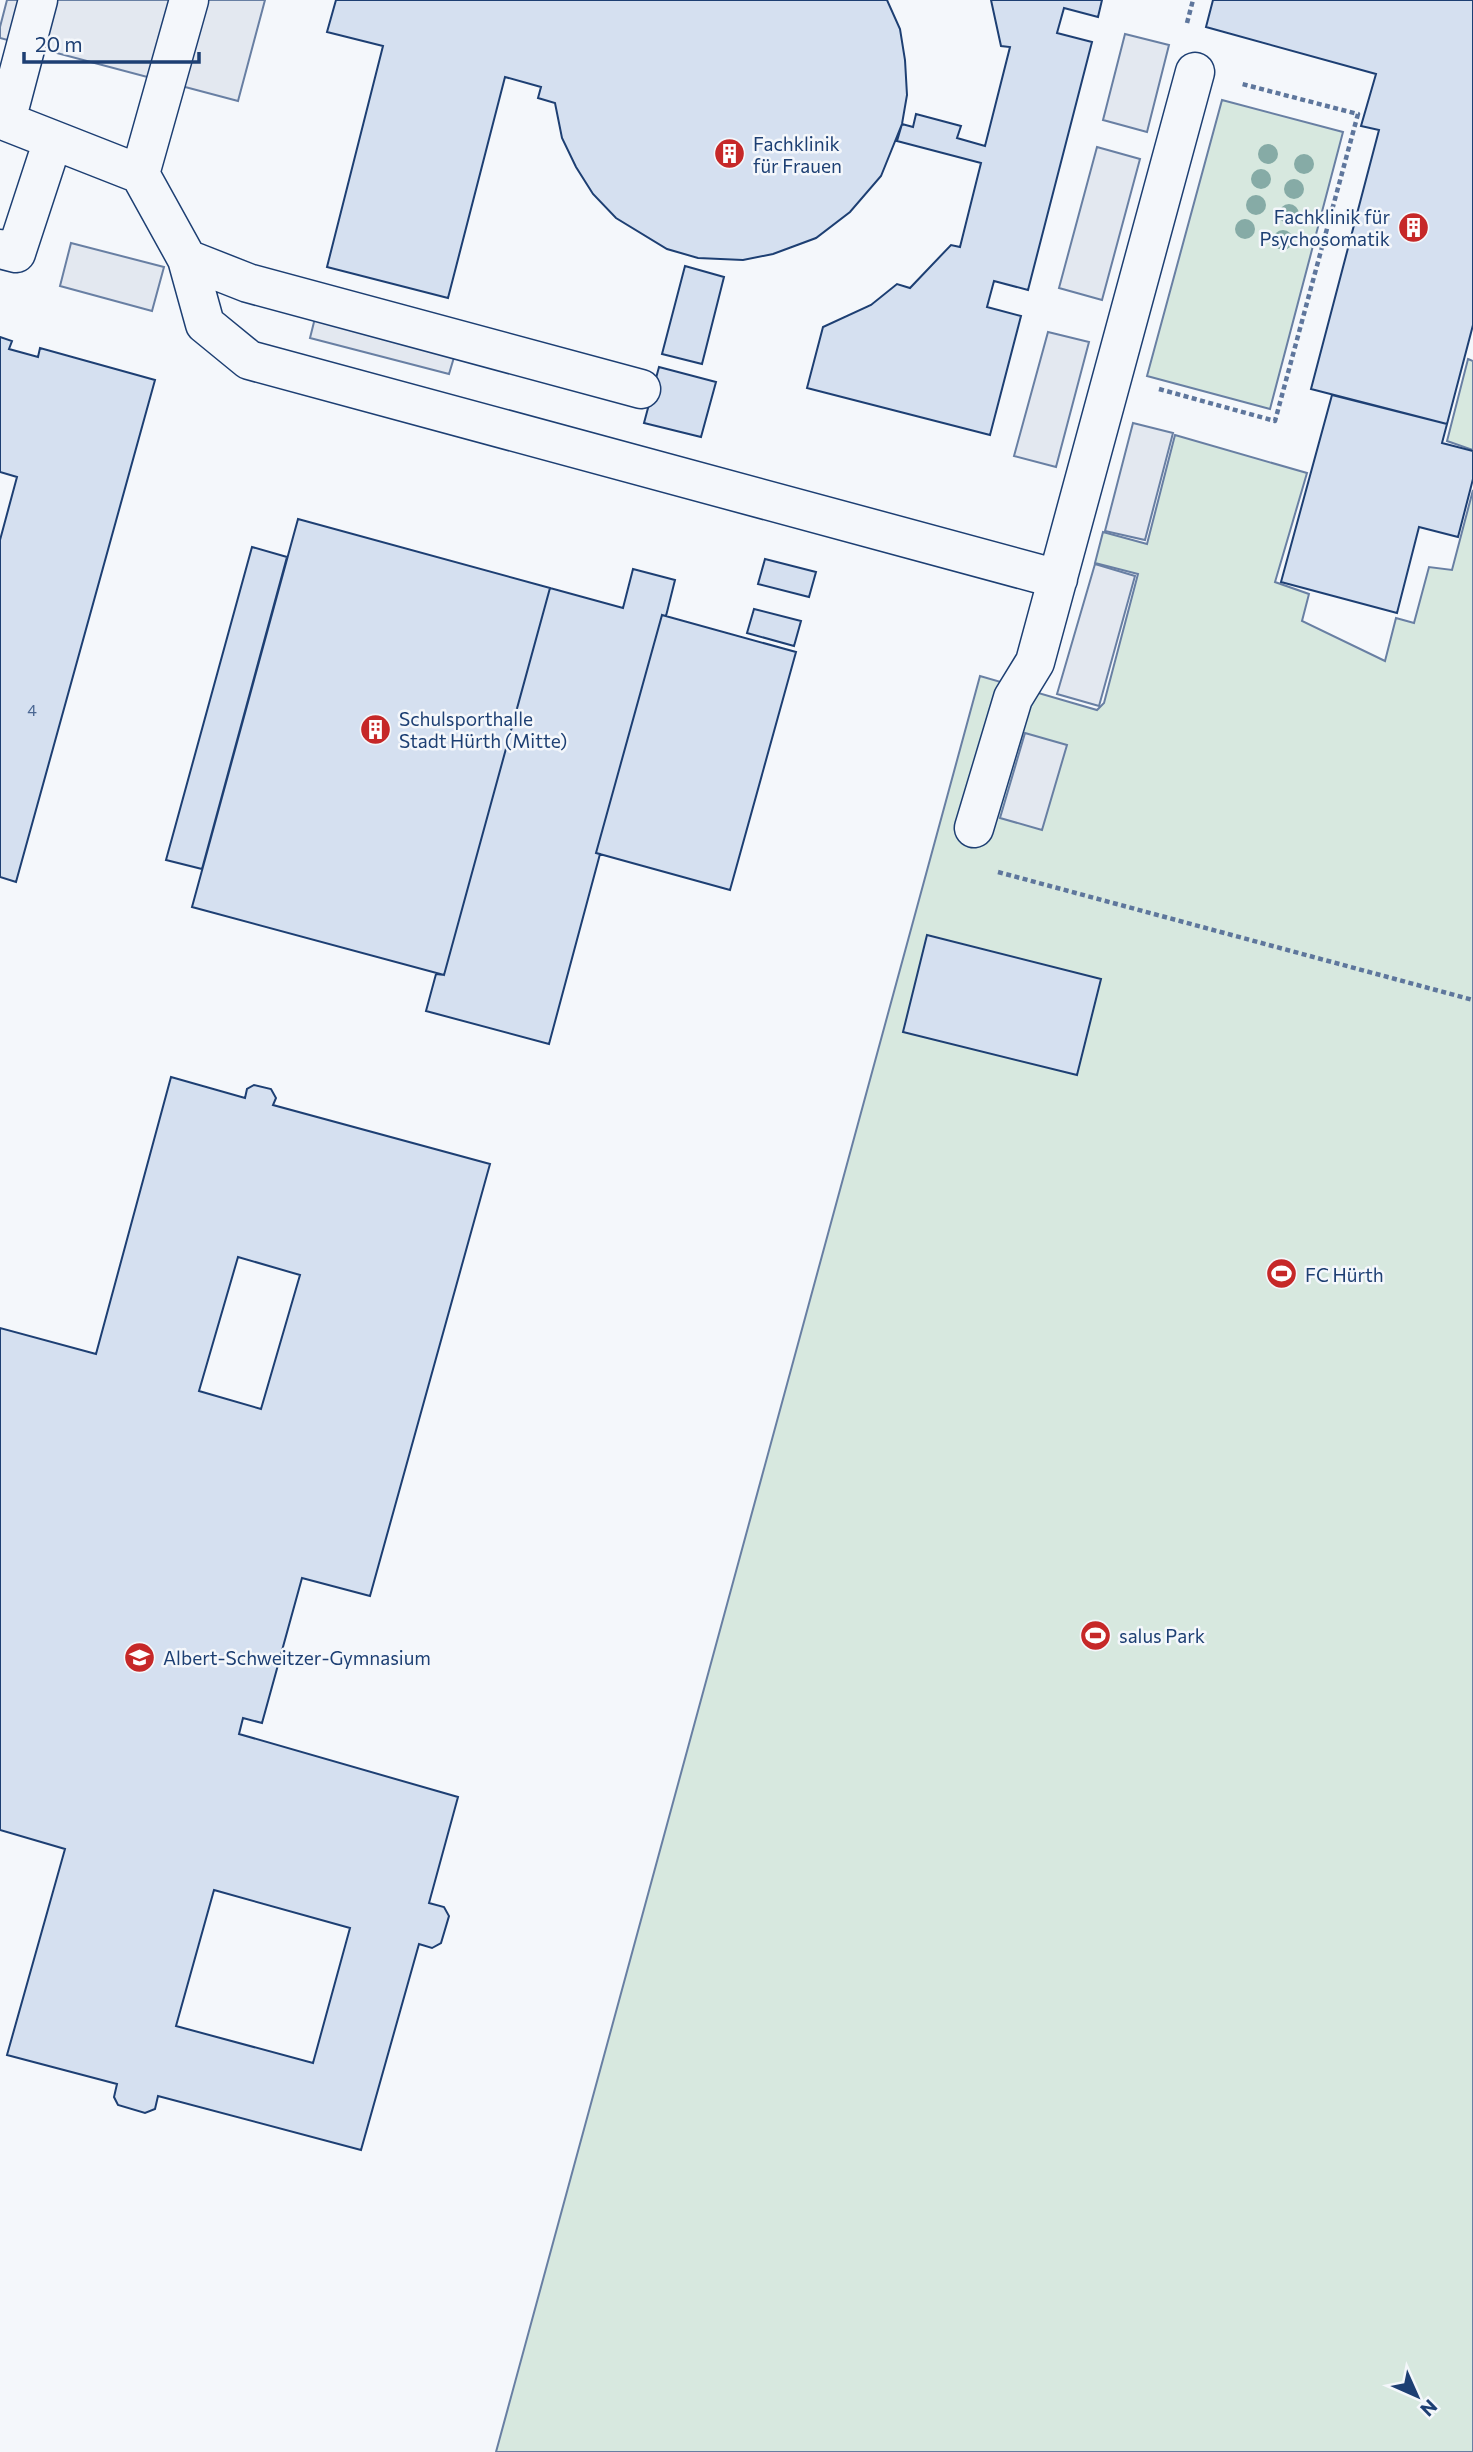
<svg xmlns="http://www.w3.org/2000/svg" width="1473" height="2452" viewBox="0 0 1473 2452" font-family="Commissioner,sans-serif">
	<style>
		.green { fill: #d7e8df; stroke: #687fa3; stroke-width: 2 }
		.parking { fill: #e3e8f0; stroke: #687fa3; stroke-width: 2 }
		.building { fill: #d5e0f0; stroke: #1d3f73; stroke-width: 2; fill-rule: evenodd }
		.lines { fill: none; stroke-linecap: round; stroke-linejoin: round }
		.minor-casing { stroke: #1d3f73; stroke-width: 41 }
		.path { stroke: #5e769c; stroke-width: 4.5; stroke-dasharray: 5 3.5; stroke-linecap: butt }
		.minor { stroke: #f4f7fb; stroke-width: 38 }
		.tree { fill: #86aba6 }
		.labels { text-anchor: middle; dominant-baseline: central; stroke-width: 5; stroke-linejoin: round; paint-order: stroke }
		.number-label { font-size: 16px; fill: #4b6792 }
		.poi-label { font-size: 19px; fill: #1d3f73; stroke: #f4f7fb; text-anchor: start }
	</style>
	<rect width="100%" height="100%" fill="#f4f7fb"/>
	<path class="green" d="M 1222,100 L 1343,132 L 1270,409 L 1147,376 Z
		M 1468,359 L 1473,361 L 1473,450 L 1447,441 Z
		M 1175,435 L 1307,473 L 1275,582 L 1309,594 L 1302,621 L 1385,661 L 1396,618 L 1414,623 L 1429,567 L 1452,570 L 1473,490 L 1473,2452 L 496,2452 L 980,676 L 1097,710 L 1104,703 L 1138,574 L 1095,563 L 1103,532 L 1147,544 Z"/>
	<path class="parking" d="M 7,0 L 265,0 L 238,101 L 0,38 L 0,27 Z
		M 1125,34 L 1169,45 L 1147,132 L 1103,120 Z
		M 1097,147 L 1140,159 L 1102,300 L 1059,288 Z
		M 71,243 L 164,267 L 152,311 L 60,286 Z
		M 315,318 L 455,354 L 449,374 L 310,338 Z
		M 1048,332 L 1089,342 L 1056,467 L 1014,456 Z
		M 1133,423 L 1173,433 L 1145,540 L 1105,531 Z
		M 1095,564 L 1135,576 L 1099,706 L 1057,694 Z
		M 1025,733 L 1067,745 L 1042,830 L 1000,818 Z"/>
	<path class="building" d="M 336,0 L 887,0 L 900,29 L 905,60 L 907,95 L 902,124 L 881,176 L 850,212 L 816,238 L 773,254 L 743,260 L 698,258 L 667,249 L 616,218 L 593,194 L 576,167 L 562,138 L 555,103 L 538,98 L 541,87 L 505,77 L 448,298 L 327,267 L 383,46 L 327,32 Z
		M 991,0 L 1102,0 L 1098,17 L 1064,8 L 1057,33 L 1092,42 L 1028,290 L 994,281 L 987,307 L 1021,316 L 990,435 L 807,388 L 823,327 L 871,305 L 897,284 L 910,288 L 951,245 L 960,247 L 981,163 L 897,141 L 902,124 L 913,127 L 916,114 L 961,126 L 957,138 L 985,146 L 1010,47 L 1001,46 Z
		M 1213,0 L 1473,0 L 1473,325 L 1447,424 L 1311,389 L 1379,130 L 1361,126 L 1376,74 L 1206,27 Z
		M 685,266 L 724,277 L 702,364 L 662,354 Z
		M 0,337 L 12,341 L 9,349 L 38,357 L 40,348 L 155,380 L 16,882 L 0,877 L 0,540 L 17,477 L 0,472 Z
		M 659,367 L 716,382 L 701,437 L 644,423 Z
		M 1332,395 L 1447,424 L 1442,443 L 1473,451 L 1473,479 L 1458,537 L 1419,527 L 1397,613 L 1281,582 Z
		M 298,519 L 550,588 L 444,975 L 192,907 Z
		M 252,547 L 287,557 L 202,869 L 166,860 Z
		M 765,559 L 816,572 L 809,597 L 758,584 Z
		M 633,569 L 675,580 L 666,616 L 662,615 L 596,853 L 600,854 L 549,1044 L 426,1011 L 436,974 L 444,975 L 550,588 L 623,608 Z
		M 754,609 L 801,621 L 794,646 L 747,633 Z
		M 662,615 L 796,652 L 730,890 L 596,853 Z
		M 927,935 L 1101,979 L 1077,1075 L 903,1032 Z
		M 171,1077 L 245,1098 L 247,1089 L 254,1085 L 271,1089 L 276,1098 L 273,1105 L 490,1164 L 370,1596 L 302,1578 L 262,1723 L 243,1718 L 239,1734 L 458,1797 L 429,1903 L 444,1907 L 449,1916 L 441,1943 L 432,1948 L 419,1944 L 361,2150 L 158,2096 L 155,2109 L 145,2113 L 118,2105 L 114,2097 L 117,2084 L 7,2055 L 65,1849 L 0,1830 L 0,1328 L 96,1354 ZM 238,1257 L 300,1275 L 261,1409 L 199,1391 ZM 214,1890 L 350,1928 L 313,2063 L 176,2026 Z"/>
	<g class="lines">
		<defs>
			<path id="minor" d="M 0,119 L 140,174 L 187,259 L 205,324 L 249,360 L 1058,579
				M 6,121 L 38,0
				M 140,174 L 189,0
				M 0,249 L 16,253 L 53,140
				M 187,259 L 248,283 L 641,389
				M 974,828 L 1013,698 L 1035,662 L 1195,72"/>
		</defs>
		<use href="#minor" class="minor-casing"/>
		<path class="path" d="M 1187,23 L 1193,0
			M 1159,389 L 1275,421 L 1358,114 L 1242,84
			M 998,872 L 1473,1000"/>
		<use href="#minor" class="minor"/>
	</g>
	<g class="tree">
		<circle cx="1268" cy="154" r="10"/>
		<circle cx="1304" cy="164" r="10"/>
		<circle cx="1261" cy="179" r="10"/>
		<circle cx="1294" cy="189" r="10"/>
		<circle cx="1256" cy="205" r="10"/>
		<circle cx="1289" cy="214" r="10"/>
		<circle cx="1245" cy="229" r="10"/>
		<circle cx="1283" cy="240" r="10"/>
	</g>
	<defs>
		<symbol id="building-disc" viewBox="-11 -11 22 22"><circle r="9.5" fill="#c62828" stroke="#f4f7fb"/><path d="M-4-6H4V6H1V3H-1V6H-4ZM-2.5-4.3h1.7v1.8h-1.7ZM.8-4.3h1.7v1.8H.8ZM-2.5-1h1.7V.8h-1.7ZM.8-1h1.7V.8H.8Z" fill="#fff"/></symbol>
		<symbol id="stadium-disc" viewBox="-11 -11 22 22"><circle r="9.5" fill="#c62828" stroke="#f4f7fb"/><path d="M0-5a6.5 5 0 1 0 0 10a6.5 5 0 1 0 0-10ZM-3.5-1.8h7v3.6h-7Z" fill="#fff"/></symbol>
		<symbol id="school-disc" viewBox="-11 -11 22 22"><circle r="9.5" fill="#c62828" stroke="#f4f7fb"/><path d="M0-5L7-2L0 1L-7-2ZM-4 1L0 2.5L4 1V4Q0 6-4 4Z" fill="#fff"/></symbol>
	</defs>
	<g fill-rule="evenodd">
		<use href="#building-disc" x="712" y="136" width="35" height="35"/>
		<use href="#building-disc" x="1396" y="210" width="35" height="35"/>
		<use href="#building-disc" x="358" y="712" width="35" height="35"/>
		<use href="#stadium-disc" x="1264" y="1256" width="35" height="35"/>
		<use href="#stadium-disc" x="1078" y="1618" width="35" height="35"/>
		<use href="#school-disc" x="122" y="1640" width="35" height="35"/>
	</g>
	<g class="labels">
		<g class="number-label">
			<text x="32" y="709">4</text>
		</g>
		<g class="poi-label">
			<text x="753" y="143">Fachklinik<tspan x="753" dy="22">für Frauen</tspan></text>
			<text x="1390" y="216" text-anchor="end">Fachklinik für<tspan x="1390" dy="22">Psychosomatik</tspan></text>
			<text x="399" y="718">Schulsporthalle<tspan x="399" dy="22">Stadt Hürth (Mitte)</tspan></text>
			<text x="1305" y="1274">FC Hürth</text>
			<text x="1119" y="1635">salus Park</text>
			<text x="163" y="1657">Albert-Schweitzer-Gymnasium</text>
		</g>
	</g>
	<g transform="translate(1417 2396) rotate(135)" stroke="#f4f7fb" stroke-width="5" paint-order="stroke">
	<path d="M0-5L12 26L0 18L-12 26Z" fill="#1d3f73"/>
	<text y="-10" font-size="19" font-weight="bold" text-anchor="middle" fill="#1d3f73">N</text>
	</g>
	<path d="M24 52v10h175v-10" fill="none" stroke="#1d3f73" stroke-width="3.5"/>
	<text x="35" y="52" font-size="21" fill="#1d3f73" stroke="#f4f7fb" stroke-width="5" paint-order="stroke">20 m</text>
</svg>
